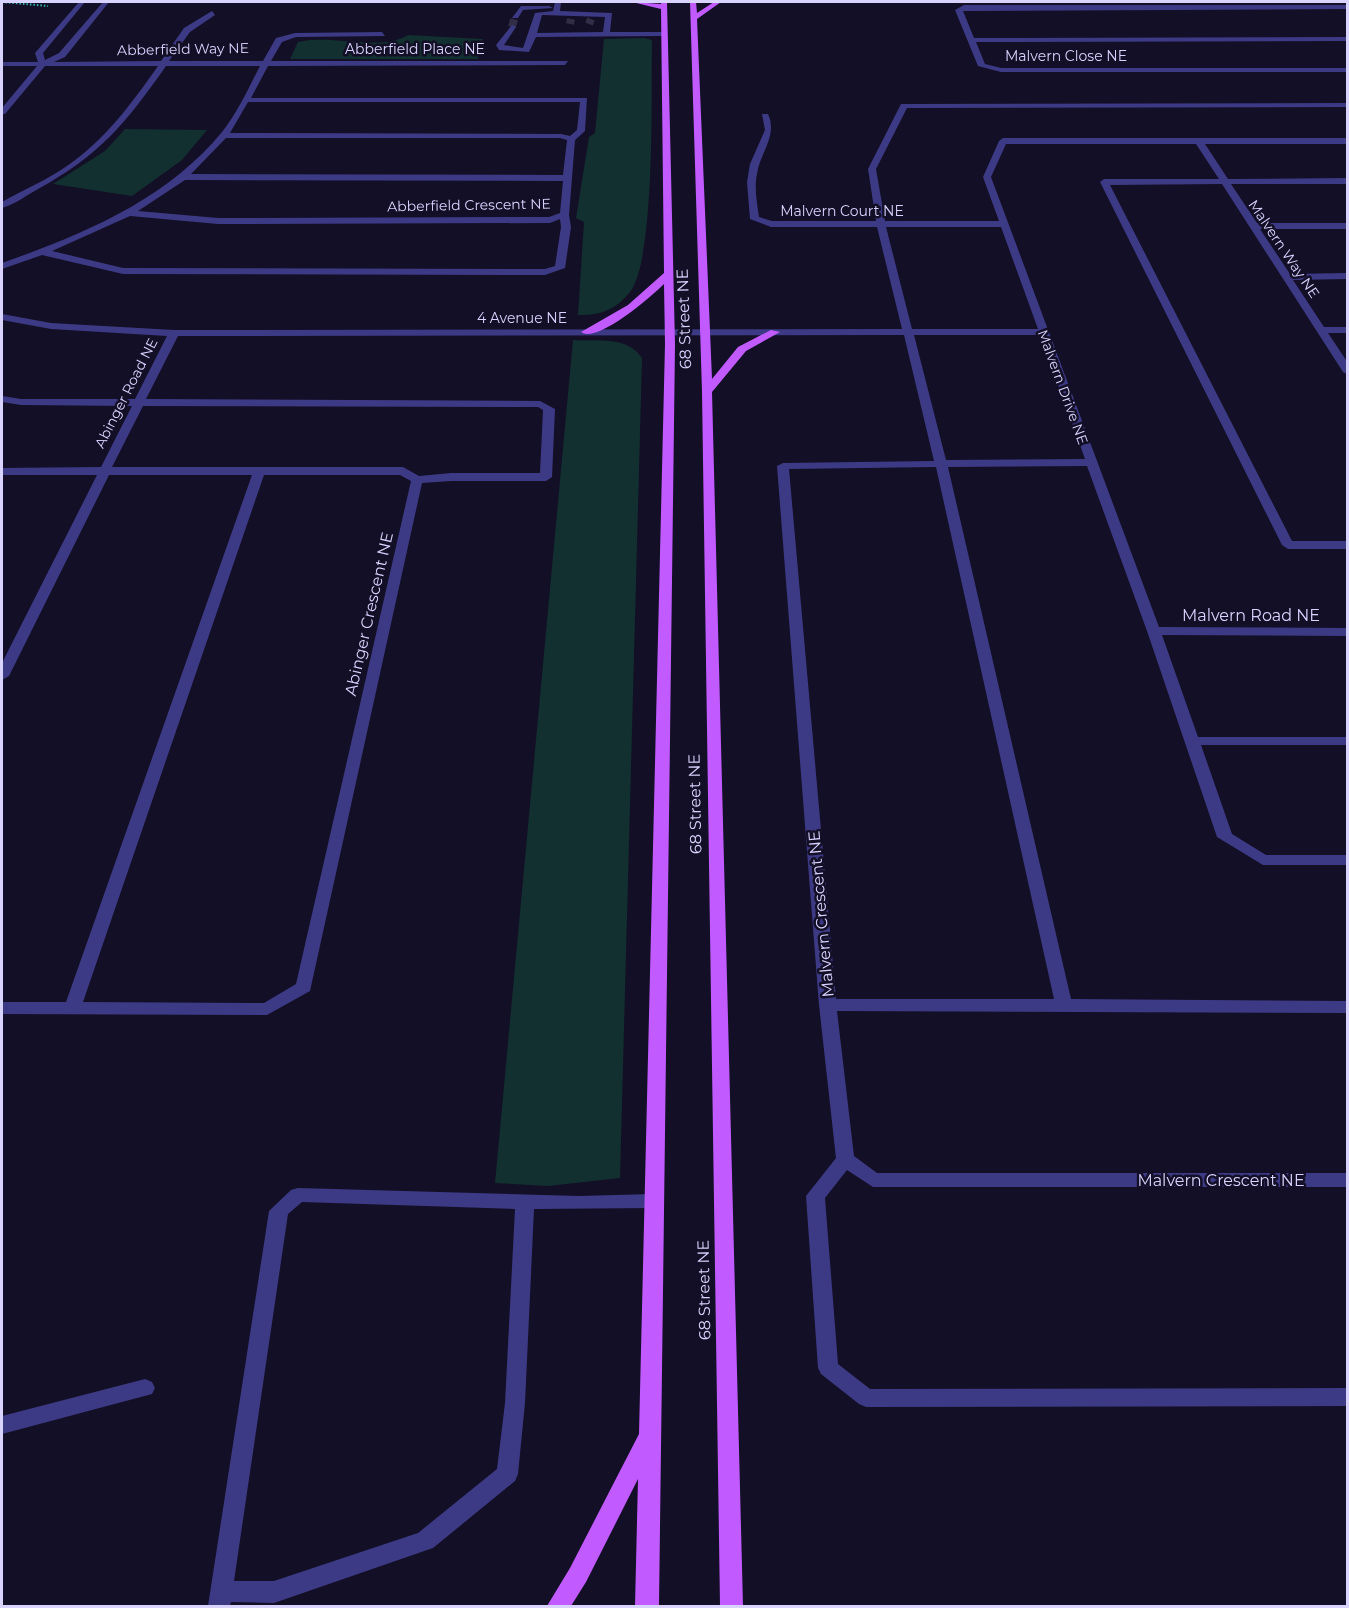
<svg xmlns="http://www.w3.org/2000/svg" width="1349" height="1608" viewBox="0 0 1349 1608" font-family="Montserrat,sans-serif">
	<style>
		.green { fill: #12302f }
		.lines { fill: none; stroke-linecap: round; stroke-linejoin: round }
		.minor-tunnel { stroke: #312d47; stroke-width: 8; stroke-dasharray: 8 4; stroke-linecap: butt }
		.path { stroke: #2fb8b0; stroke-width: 2; stroke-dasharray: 1.5 2; stroke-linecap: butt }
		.minor { fill: #3d3a85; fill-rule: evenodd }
		.major { fill: #c25bff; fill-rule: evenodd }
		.labels { text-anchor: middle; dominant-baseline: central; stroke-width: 5; stroke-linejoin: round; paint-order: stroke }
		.far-street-label { font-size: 14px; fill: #d9d4ff; stroke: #130f26 }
		.street-label { font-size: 16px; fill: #d9d4ff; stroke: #130f26 }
	</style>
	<rect width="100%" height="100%" fill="#130f26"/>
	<path class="green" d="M 408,35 L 483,39 L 478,59 L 290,59 L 298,42 C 333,34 380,52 408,35 Z
		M 644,38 L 652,40 C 651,90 656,258 630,292 C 616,310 599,316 578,315 L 584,222 L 576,218 L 589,137 L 595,133 L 604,39 Z
		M 125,129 L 207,130 L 182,160 L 132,196 L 53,184 L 105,151 Z
		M 573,340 C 597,341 628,336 642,358 L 620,1178 L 548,1186 L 495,1183 Z"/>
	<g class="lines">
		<path class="minor-tunnel" d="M 570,24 L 571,19
			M 589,24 L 591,19
			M 512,27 L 515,16"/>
		<path class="path" d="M 2,2 L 48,6"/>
		<path class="minor" d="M 79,2 L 85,2 L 43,53 L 45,60 L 59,53 L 103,2 L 109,2 L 65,57 L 54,62 L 161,61 L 184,28 L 212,11 L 215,15 L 190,32 L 169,61 L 263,61 L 276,38 L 295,33 L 382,32 L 385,36 L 296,37 L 282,42 L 271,61 L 568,61 L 565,65 L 268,66 L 251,98 L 587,98 L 585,131 L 575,140 L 569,215 L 571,227 L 565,268 L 545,275 L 123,274 L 42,255 L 2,269 L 2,263 C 84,234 166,200 222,132 C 238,112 248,89 260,66 L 166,66 C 126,123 100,155 38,189 C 27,195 14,205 2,208 L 2,202 C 23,190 47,180 67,166 C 105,140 132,103 158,66 L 45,66 L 5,114 L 2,114 L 2,108 L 37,66 L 2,66 L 2,62 L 38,62 L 35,53 ZM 248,102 L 580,102 L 577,130 L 570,136 L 561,134 L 230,133 ZM 226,138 L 560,138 L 567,140 L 563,175 L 191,174 ZM 185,180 L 563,181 L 560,213 L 549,217 L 218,218 L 138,211 ZM 130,216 L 218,224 L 550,223 L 560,219 L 561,227 L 555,266 L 545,269 L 123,268 L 52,251 Z
			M 555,2 L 561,2 L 560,11 L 612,13 L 610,32 L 663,32 L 667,34 L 663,36 L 536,37 L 529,52 L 499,50 L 496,45 L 512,25 L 516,27 L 504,45 L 523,48 L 535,13 L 553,11 ZM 542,15 L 605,17 L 603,32 L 537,33 Z
			M 964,5 L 1348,5 L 1348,9 L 963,11 L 974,38 L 1348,37 L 1348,41 L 976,42 L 985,64 L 1001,68 L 1348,68 L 1348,72 L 1001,72 L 978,66 L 955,10 Z
			M 521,6 L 549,6 L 553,8 L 523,10 L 518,18 L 512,18 Z
			M 1348,103 L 1348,107 L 907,108 L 876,169 L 885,221 L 999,221 L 983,177 L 999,141 L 1003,138 L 1348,138 L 1348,144 L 1205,144 L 1228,179 L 1348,178 L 1348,184 L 1231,184 L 1257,223 L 1348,223 L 1348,229 L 1260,229 L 1290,274 L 1348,273 L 1348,279 L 1293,280 L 1324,327 L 1348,327 L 1348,333 L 1328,333 L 1348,363 L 1348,375 L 1343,372 L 1222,184 L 1110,185 L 1292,541 L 1348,541 L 1348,549 L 1288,549 L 1282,545 L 1100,182 L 1104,179 L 1219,179 L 1196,144 L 1006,144 L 991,177 L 1159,627 L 1348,628 L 1348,636 L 1162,635 L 1198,737 L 1348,737 L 1348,745 L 1201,745 L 1232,834 L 1266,855 L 1348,855 L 1348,865 L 1263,865 L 1217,837 L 1147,631 L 1087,466 L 948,467 L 1071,999 L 1348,1001 L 1348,1013 L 837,1011 L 854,1156 L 877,1173 L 1348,1173 L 1348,1187 L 873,1187 L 847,1170 L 825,1198 L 838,1364 L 870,1389 L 1348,1388 L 1348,1406 L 866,1407 L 859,1404 L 821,1374 L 818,1368 L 806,1196 L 836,1158 L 819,1005 L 777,466 L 783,463 L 934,461 L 904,335 L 178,336 L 146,399 L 540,401 L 555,409 L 552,477 L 546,481 L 451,481 L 422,483 L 310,991 L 267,1015 L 2,1014 L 2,1002 L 66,1002 L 252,475 L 109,475 L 9,676 L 2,680 L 2,663 L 97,475 L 2,475 L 2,468 L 101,467 L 132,406 L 21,405 L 2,402 L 2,396 L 21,399 L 135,399 L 167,336 L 51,329 L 2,320 L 2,314 L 51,323 L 174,330 L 902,329 L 877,227 L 771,227 L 750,219 L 747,182 L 750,164 L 765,130 L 762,114 L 768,114 C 778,136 760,152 757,174 C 754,188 757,203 759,217 L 772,221 L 876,221 L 868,169 L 901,104 ZM 886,227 L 1001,227 L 1038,329 L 912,329 ZM 914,335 L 1040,335 L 1085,459 L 946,460 ZM 143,406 L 538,407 L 543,410 L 540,473 L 451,473 L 419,476 L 403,467 L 112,467 ZM 936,467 L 1054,999 L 836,999 L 789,469 ZM 264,475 L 400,475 L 411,481 L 296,984 L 264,1003 L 83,1002 Z
			M 298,1188 L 579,1196 L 653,1194 L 660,1196 L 662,1201 L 660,1206 L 653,1208 L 534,1209 L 525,1403 L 518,1474 L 515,1481 L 433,1548 L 274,1603 L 231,1602 L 230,1606 L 208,1606 L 269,1211 L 291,1190 ZM 302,1202 L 515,1209 L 505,1403 L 497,1469 L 418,1533 L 274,1581 L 234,1581 L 288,1214 Z
			M 145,1379 L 152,1382 L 155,1388 L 152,1394 L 2,1434 L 2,1416 Z"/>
		<path class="major" d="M 632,2 L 661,4 L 661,2 L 667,2 L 675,344 L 659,1606 L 635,1606 L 638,1479 L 586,1582 L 571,1606 L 547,1606 L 570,1568 L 639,1434 L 665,344 L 664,284 C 652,296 597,344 581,332 L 628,305 L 664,273 L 661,9 Z
			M 690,2 L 696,2 L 697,13 L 714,2 L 721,2 L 697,19 L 712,379 L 738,347 L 771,330 L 780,332 L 746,351 L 712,392 L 743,1606 L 720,1606 L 702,392 Z"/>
	</g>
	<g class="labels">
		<g class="far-street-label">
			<text transform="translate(183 49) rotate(-1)">Abberfield Way NE</text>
			<text x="415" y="49">Abberfield Place NE</text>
			<text x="1066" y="56">Malvern Close NE</text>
			<text transform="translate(469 205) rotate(-1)">Abberfield Crescent NE</text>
			<text x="842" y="211">Malvern Court NE</text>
			<text transform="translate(1284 249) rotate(56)">Malvern Way NE</text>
			<text x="522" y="318">4 Avenue NE</text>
			<text transform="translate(1063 387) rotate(70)">Malvern Drive NE</text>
			<text transform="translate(126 393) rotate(-63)">Abinger Road NE</text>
		</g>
		<g class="street-label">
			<text transform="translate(684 319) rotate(-92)">68 Street NE</text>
			<text transform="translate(369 614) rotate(-77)">Abinger Crescent NE</text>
			<text x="1251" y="615">Malvern Road NE</text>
			<text transform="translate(695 804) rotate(-91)">68 Street NE</text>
			<text transform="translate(821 914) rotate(-95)">Malvern Crescent NE</text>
			<text x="1221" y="1180">Malvern Crescent NE</text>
			<text transform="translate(704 1290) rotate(-91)">68 Street NE</text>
		</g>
	</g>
	<rect width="1349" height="1608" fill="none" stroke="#d9d4ff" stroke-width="6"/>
</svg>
